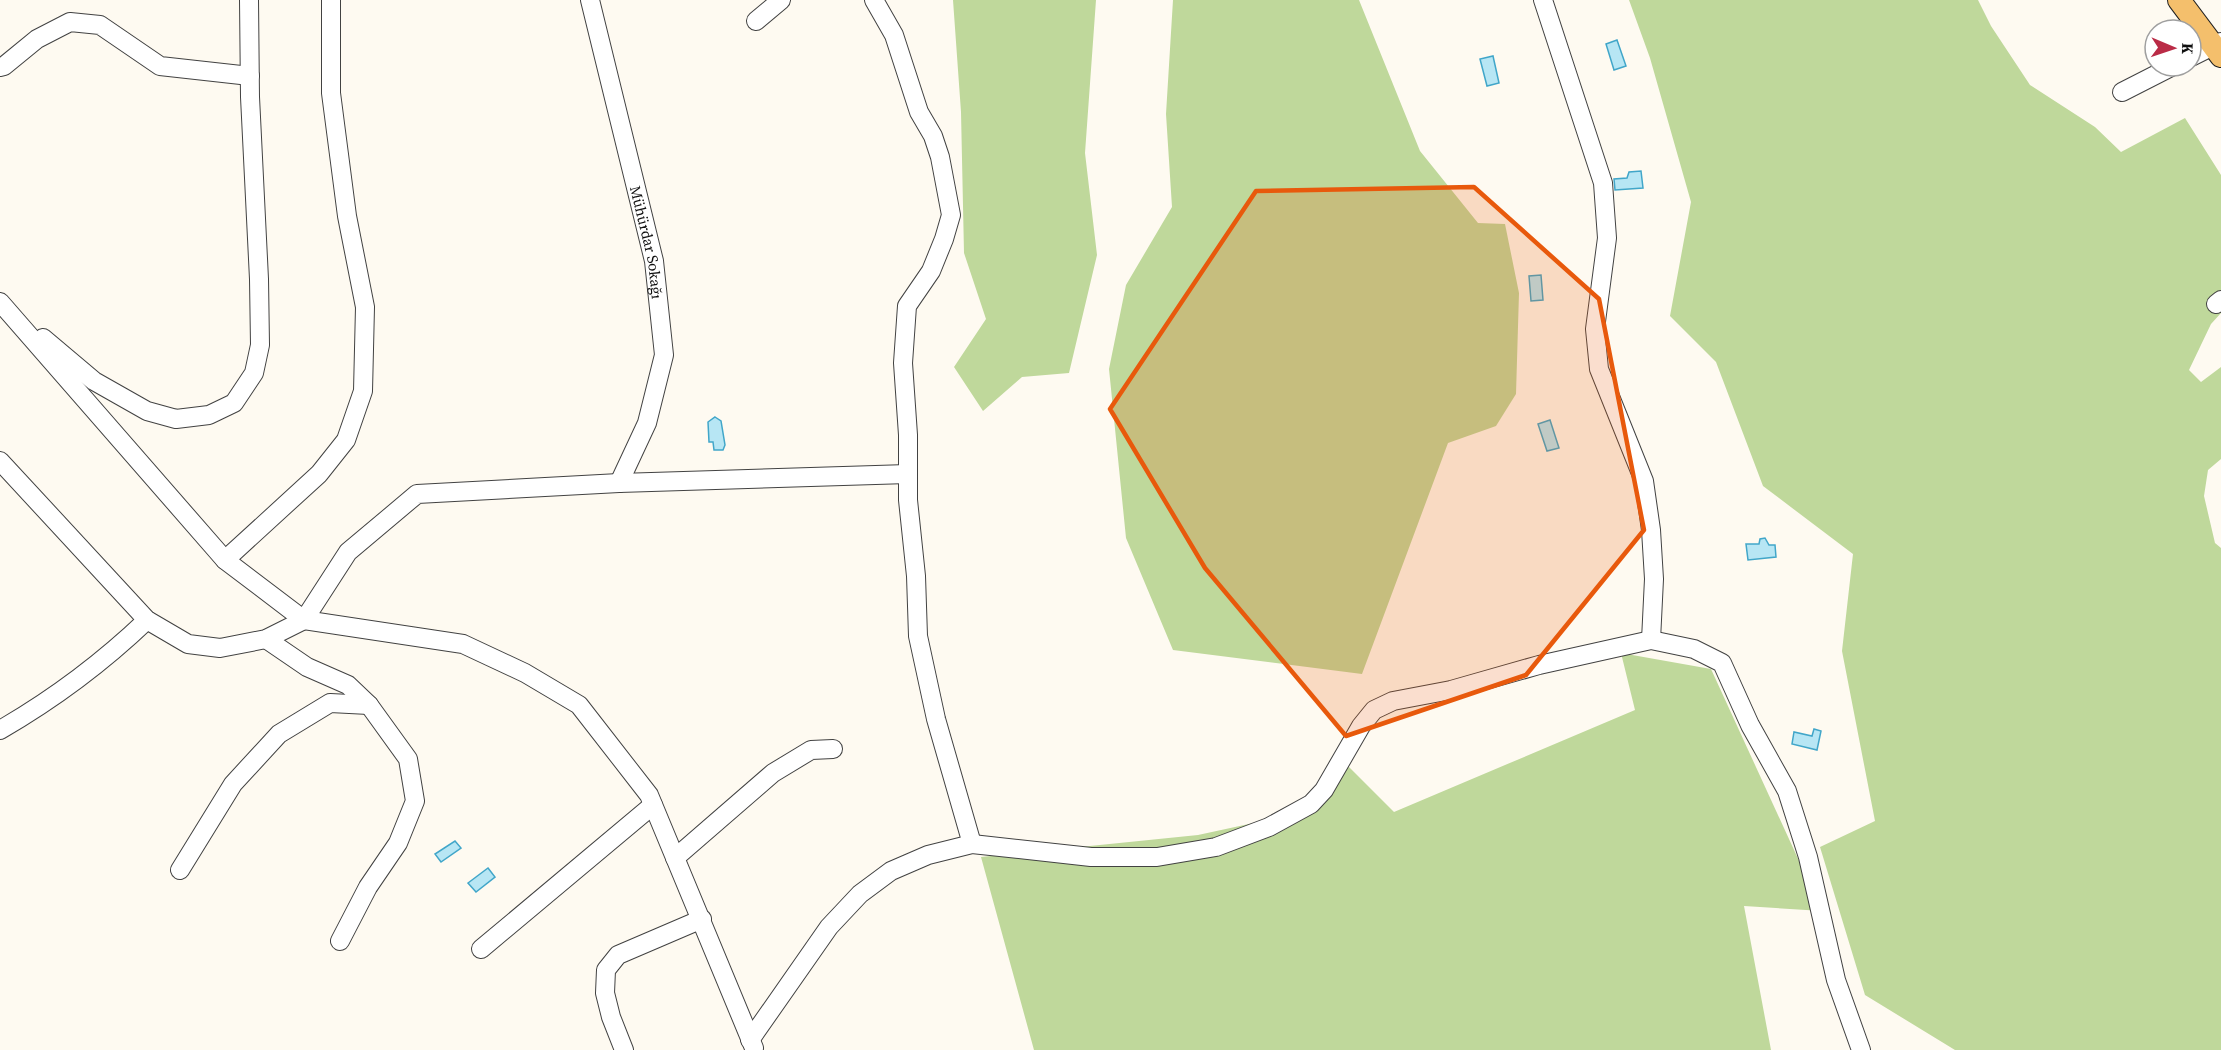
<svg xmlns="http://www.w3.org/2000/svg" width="2221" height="1050" viewBox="0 0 2221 1050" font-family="'Source Serif 4',serif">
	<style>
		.forest { fill: #bfd89b }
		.water { fill: #b7e6f4; stroke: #41a6c9; stroke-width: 1.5 }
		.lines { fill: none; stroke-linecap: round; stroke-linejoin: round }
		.minor-casing { stroke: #424242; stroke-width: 20 }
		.major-casing { stroke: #202020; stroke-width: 24 }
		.minor { stroke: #fff; stroke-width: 18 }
		.major { stroke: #f4bf6c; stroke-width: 22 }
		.marked { fill: #e8590c; fill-opacity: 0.2; stroke: #e8590c; stroke-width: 4.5; stroke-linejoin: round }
		.labels { text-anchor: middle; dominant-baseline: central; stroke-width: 6; stroke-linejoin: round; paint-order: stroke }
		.street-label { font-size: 15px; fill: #0f0f0f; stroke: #fff }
	</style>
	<rect width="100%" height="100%" fill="#fefaf1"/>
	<path class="forest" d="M 953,0 L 1096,0 L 1085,153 L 1097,255 L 1069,373 L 1022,377 L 983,411 L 954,367 L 986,319 L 964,253 L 961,112 Z
		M 1173,0 L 1359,0 L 1420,151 L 1478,223 L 1505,224 L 1519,293 L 1516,394 L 1496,426 L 1448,443 L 1362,674 L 1173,650 L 1126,538 L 1109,369 L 1126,285 L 1172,207 L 1166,114 Z
		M 1629,0 L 1978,0 L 1991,26 L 2030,85 L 2095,127 L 2121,152 L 2185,118 L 2221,175 L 2221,313 L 2211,324 L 2189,370 L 2201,382 L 2221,367 L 2221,459 L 2208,470 L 2204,496 L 2215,543 L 2221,548 L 2221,1050 L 1955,1050 L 1865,995 L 1820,847 L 1875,821 L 1842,651 L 1853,554 L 1763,486 L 1716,362 L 1670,316 L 1691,202 L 1650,58 Z
		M 1621,653 L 1711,669 L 1822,911 L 1744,906 L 1771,1050 L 1034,1050 L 981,857 L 1198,835 L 1305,812 L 1346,764 L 1394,812 L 1635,710 Z"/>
	<path class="water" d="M 1617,40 L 1626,66 L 1614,70 L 1606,44 Z
		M 1493,56 L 1499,83 L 1487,86 L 1480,59 Z
		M 1641,171 L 1643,188 L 1615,190 L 1614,179 L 1627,178 L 1629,172 Z
		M 1541,275 L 1543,300 L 1531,301 L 1529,276 Z
		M 715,417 L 721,421 L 725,445 L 723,450 L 714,450 L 713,442 L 709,442 L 708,422 Z
		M 1550,420 L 1559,448 L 1547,451 L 1538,424 Z
		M 1765,538 L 1769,545 L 1775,545 L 1776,557 L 1748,560 L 1746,544 L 1759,544 L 1760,539 Z
		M 1814,729 L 1821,731 L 1817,750 L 1792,744 L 1794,732 L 1812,736 Z
		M 455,841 L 461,848 L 441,862 L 435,854 Z
		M 488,868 L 495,877 L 476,892 L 468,883 Z"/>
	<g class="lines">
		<defs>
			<g id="minor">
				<path id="s1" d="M 590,0 L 654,261 L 664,355 L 647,423 L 619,483"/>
				<path d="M 874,0 L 894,35 L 919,112 L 933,136 L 940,157 L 951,215 L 944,239 L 931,271 L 907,306 L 903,363 L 908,435 L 908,500 L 916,576 L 918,636 L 936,719 L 972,844"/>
				<path d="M 1543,0 L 1603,183 L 1607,238 L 1595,329 L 1599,369 L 1644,481 L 1651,530 L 1654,579 L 1651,640"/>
				<path d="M 756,21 L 781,0"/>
				<path d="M 2191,57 L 2221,42"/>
				<path d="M 0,67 L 4,66 L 37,39 L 70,22 L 100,25 L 160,66 L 250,76"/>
				<path d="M 2122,92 L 2173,66"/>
				<path d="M 0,302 L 225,560 L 304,620 L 463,644 L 525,673 L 579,705 L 649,795 L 754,1048"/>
				<path d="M 2216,304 L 2221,300"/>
				<path d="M 43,338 L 94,381 L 147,411 L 176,419 L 209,415 L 234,403 L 254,373 L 260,345 L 259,279 L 250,97 L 249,0"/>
				<path d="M 0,461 L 147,620 L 188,644 L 220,648 L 266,639 L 304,620 L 348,552 L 417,494 L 619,483 L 908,474"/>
				<path d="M 225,560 L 319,474 L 346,440 L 363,391 L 365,307 L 347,216 L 331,93 L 331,0"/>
				<path d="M 266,639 L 307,667 L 348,685 L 369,705 L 408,759 L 415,801 L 398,843 L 368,887 L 340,941"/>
				<path d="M 0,730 C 52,700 103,662 147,620"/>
				<path d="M 675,858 L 773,773 L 811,750 L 833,749"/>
				<path d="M 180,870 L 233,784 L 279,734 L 330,703 L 369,705"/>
				<path d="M 481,949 L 653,805"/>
				<path d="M 750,1040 L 829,927 L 860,894 L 891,871 L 928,855 L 972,844 L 1091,857 L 1157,857 L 1216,847 L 1269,827 L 1311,804 L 1324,790 L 1361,726 L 1374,710 L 1393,701 L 1451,690 L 1539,665 L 1651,640 L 1694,649 L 1722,663 L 1750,725 L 1787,791 L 1808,857 L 1836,980 L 1861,1050"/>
				<path d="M 624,1050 L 611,1017 L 605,993 L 606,970 L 618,955 L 702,919"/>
			</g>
			<path id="major" d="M 2179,0 L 2221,56"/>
		</defs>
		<use href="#minor" class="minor-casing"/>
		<use href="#major" class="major-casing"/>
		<use href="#minor" class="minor"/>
		<use href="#major" class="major"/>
	</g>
	<path class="marked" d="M 1474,187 L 1599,299 L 1644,530 L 1526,675 L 1346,736 L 1205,568 L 1110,409 L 1256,191 Z"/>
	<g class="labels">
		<g class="street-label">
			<text stroke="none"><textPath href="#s1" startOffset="249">Mühürdar Sokağı</textPath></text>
		</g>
	</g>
	<g transform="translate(2173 48) rotate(92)"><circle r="28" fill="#ffffff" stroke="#9f9f9f" stroke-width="1.5"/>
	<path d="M0-4.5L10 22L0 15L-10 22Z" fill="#ba2b46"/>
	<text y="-9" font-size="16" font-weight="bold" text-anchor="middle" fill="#0f0f0f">K</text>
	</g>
</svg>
